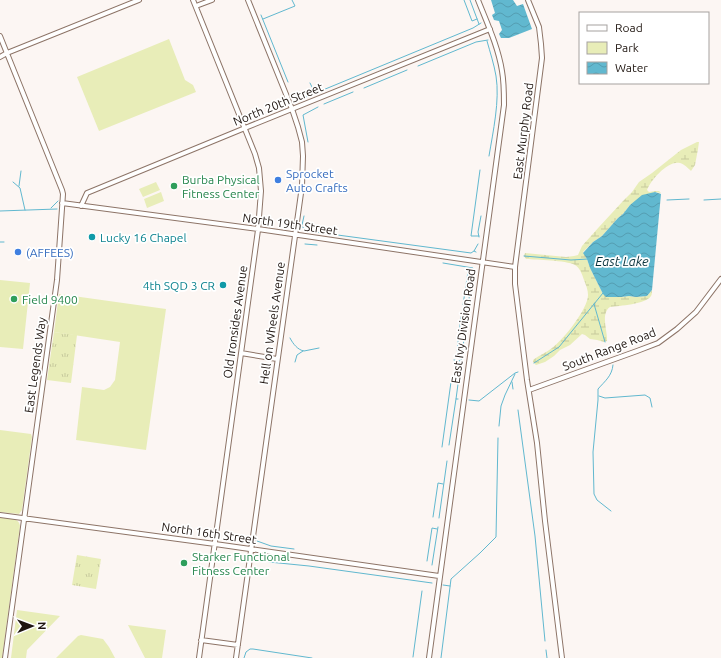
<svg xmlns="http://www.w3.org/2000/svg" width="721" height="658" viewBox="0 0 721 658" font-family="Ubuntu,sans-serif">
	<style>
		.grass { fill: url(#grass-tufts) }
		.wetland { fill: url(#wetland-marsh) }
		.park { fill: #e8edb8 }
		.water { fill: url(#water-waves) }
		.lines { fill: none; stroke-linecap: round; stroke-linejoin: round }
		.stream { stroke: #61b8cf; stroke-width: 1 }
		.minor-casing { stroke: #8d7467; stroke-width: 6 }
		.minor { stroke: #fff; stroke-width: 4 }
		.shop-dot { fill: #3f7fe0; stroke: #fff; stroke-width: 1.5 }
		.leisure-dot { fill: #2e9e5b; stroke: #fff; stroke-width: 1.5 }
		.culture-dot { fill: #0f9aa8; stroke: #fff; stroke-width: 1.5 }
		.labels { text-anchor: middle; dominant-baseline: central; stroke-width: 3.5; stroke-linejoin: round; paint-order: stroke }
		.street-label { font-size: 12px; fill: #1f1510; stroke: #fff }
		.shop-label { font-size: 12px; fill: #366cbe; stroke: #fff; text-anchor: start }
		.leisure-label { font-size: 12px; fill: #27864d; stroke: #fff; text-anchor: start }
		.culture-label { font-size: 12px; fill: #0d838f; stroke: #fff; text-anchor: start }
		.water-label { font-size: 13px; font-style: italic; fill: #06313b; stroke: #fff }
	</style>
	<defs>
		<pattern id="grass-tufts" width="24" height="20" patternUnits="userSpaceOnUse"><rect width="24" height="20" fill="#e8edb8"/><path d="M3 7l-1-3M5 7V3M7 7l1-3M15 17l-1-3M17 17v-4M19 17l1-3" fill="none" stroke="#c7ca9d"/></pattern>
		<pattern id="wetland-marsh" width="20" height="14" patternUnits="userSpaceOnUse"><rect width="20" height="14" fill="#e8edb8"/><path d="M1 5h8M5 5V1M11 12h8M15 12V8" fill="none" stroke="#c7ca9d"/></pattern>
		<pattern id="water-waves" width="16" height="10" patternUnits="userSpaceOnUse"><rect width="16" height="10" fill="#61b8cf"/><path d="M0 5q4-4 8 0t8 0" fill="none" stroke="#549db1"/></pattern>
	</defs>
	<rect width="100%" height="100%" fill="#fcf6f3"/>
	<path class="grass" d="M 54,332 L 77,335 L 71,383 L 47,380 Z
		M 77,555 L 101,559 L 96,589 L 72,585 Z"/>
	<path class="wetland" d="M 697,142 L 699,142 L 698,149 L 695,165 L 691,171 C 688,168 684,164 680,163 C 668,160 651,180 647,190 L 649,192 L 655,191 L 659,191 L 661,193 L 655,192 L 630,205 L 623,214 L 618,218 L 602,236 L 593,242 L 583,252 L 587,259 L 590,268 L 603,294 L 621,297 L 629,296 L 636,297 L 647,296 L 652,290 C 652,291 652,295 651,296 C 646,304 619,306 610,307 C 600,314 608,332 607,341 L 604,342 L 597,340 L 590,339 L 585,335 L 582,334 L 570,345 L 560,350 L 554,356 L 545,362 L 536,365 L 533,362 L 533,360 C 539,355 546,353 552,348 C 563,340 588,309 588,295 C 588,290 586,285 584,280 C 582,274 580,268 575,265 C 565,260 537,260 526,259 L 524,256 L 525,253 L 566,257 L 574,256 L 578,255 L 582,246 L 599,227 L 623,201 L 632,192 L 639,182 L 652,173 L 681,150 Z"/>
	<path class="park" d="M 169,39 L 185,80 L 193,85 L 196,92 L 99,131 L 77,77 Z
		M 156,182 L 160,190 L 143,197 L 139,189 Z
		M 161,192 L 164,201 L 147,208 L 144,199 Z
		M 0,280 L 30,283 L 23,349 L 0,347 Z
		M 59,294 L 166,309 L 146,450 L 76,440 L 82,387 L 104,390 L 110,387 L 115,380 L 120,342 L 54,332 Z
		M 0,430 L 31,434 L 32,437 L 22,510 L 19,514 L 0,512 Z
		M 0,517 C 8,518 19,517 20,526 L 2,658 L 0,658 Z
		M 17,610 L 60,616 L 27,650 L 26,658 L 11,658 Z
		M 128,625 L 166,630 L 162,658 L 145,658 Z
		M 81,635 L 103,639 L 109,647 L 115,658 L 56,658 L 78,636 Z"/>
	<path class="water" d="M 491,0 L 513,0 L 517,6 L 523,4 L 532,29 L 509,38 L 501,38 L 499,34 L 502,30 L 499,21 L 494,20 L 492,15 L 495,13 Z
		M 655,192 L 661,194 L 652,290 L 647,296 L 636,297 L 629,296 L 621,297 L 606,297 L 603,294 L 590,268 L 587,259 L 583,253 L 593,242 L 602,236 L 618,218 L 623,214 L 630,205 L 642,195 Z"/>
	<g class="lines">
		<path class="stream" d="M 464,0 L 472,21 L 477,19
			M 470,0 L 479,24
			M 261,15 L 288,82
			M 263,19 L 295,6 L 292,0
			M 487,41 C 490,52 494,64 496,76 C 500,100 493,132 489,156
			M 418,66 L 476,42 L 488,40
			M 310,83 L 315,93
			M 364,88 L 407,70
			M 306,97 L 473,28 L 481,23
			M 324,104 L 353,92
			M 308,142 L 303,115 L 318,107
			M 13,182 L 20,188 L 25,210
			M 19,186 L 21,171
			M 667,200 L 689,199
			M 704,200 L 721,199
			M 51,208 L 58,201
			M 0,211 L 57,209
			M 290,225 L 291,225
			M 302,225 L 304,216
			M 301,226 L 308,231 L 471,253 L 474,251
			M 479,236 L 471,236 L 480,170
			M 479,237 L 478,232 L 481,216
			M 0,242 L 4,242
			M 305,244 L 317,245
			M 476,252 L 474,251 L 478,244
			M 524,256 L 571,260 L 588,259
			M 443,263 L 473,268 L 468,307
			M 468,272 L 463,305 L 469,306
			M 594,304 L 605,342
			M 461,317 L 457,351 L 462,351
			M 290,338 C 293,344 298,350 304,351 L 319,348
			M 454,360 L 461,361
			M 295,362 L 297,355 L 303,351
			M 534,363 L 559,347 L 603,293
			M 512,382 L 513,389
			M 599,396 L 605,398 L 645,395 L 650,398 L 652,407
			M 458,399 L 456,399 L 467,317
			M 469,400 L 479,401 L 515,373 L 518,372
			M 518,410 L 535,536 L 545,641
			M 499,426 L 501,406 L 505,395 L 515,374
			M 449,445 L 456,399
			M 442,447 L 451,382
			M 611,511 L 597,500 L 594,494 L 593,452 L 598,400 L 598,389 C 605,381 612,376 613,365
			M 433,517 L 438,483 L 443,484
			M 439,518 L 447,461
			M 243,541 L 248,540
			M 257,541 L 271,546 L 294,549
			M 266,560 L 269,562 L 309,566 L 432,583
			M 427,561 L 432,528 L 437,529
			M 432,565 L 438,527
			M 443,585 L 450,586
			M 546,650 L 547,658
			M 413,657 L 422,591
			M 244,658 L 246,652 L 250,649 L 253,649 L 312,658
			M 441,658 L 451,579 L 480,553 L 496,537 L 498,438"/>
		<defs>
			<path id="minor" d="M 193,0 L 255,154 L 259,168 L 261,191 L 258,230 L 199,658
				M 528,0 L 539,27 L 541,44 L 542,58 L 515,267 L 515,284 L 527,380 L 537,443 L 545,521 L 562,658
				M 196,6 L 212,0
				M 0,36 L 62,190 L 63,194 L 57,280 L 5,658
				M 0,57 L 7,53 L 139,0
				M 62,203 L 258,229 L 515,267
				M 81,206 L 87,193 L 245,128 L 490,29
				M 241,353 L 277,359
				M 529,390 L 637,351 L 658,343 L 677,329 L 696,312 L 721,279
				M 0,515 L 215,544 L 439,576
				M 201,640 L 238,645
				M 236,658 L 302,186 L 303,156 L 302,142 L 298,127 L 292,109 L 248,0
				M 429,658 L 504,105 C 504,94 504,82 502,71 C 498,46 487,23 478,0"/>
		</defs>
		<use href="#minor" class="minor-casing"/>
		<use href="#minor" class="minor"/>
	</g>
	<g class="shop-dot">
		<circle cx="278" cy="180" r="4"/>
		<circle cx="18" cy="252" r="4"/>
	</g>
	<g class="leisure-dot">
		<circle cx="174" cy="186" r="4"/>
		<circle cx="14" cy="299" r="4"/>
		<circle cx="184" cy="563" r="4"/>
	</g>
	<g class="culture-dot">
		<circle cx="92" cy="237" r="4"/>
		<circle cx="223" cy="285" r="4"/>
	</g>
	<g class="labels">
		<g class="street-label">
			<text transform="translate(278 104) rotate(-22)">North 20th Street</text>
			<text transform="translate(523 131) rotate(-83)">East Murphy Road</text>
			<text transform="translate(290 224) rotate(8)">North 19th Street</text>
			<text transform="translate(235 322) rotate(-82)">Old Ironsides Avenue</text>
			<text transform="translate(272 323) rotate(-82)">Hell on Wheels Avenue</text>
			<text transform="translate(463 326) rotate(-82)">East Ivy Division Road</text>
			<text transform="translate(609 349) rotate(-21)">South Range Road</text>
			<text transform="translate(35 365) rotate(-82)">East Legends Way</text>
			<text transform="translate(209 533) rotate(8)">North 16th Street</text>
		</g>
		<g class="shop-label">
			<text x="286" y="173">Sprocket<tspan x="286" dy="14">Auto Crafts</tspan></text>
			<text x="26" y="252">(AFFEES)</text>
		</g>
		<g class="leisure-label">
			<text x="182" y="179">Burba Physical<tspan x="182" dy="14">Fitness Center</tspan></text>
			<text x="22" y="299">Field 9400</text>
			<text x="192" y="556">Starker Functional<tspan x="192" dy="14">Fitness Center</tspan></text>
		</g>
		<g class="culture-label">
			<text x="100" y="237">Lucky 16 Chapel</text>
			<text x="215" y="285" text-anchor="end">4th SQD 3 CR</text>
		</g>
		<g class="water-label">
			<text x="622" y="261">East Lake</text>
		</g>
	</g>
	<rect x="579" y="12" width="130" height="72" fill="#ffffff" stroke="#a5a19f"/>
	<rect x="587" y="25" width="20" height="6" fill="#ffffff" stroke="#a5a19f"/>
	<text x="615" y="32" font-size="12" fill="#1f1510">Road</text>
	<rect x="587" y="42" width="20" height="12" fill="#e8edb8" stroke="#a5a19f"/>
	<text x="615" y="52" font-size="12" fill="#1f1510">Park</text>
	<rect x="587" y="62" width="20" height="12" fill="url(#water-waves)" stroke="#a5a19f"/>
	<text x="615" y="72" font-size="12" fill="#1f1510">Water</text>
	<g transform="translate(32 626) rotate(89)" stroke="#ffffff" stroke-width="3" paint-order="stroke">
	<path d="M0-3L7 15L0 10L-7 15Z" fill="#1f1510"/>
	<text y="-6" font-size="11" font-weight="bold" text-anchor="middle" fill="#1f1510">N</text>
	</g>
</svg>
